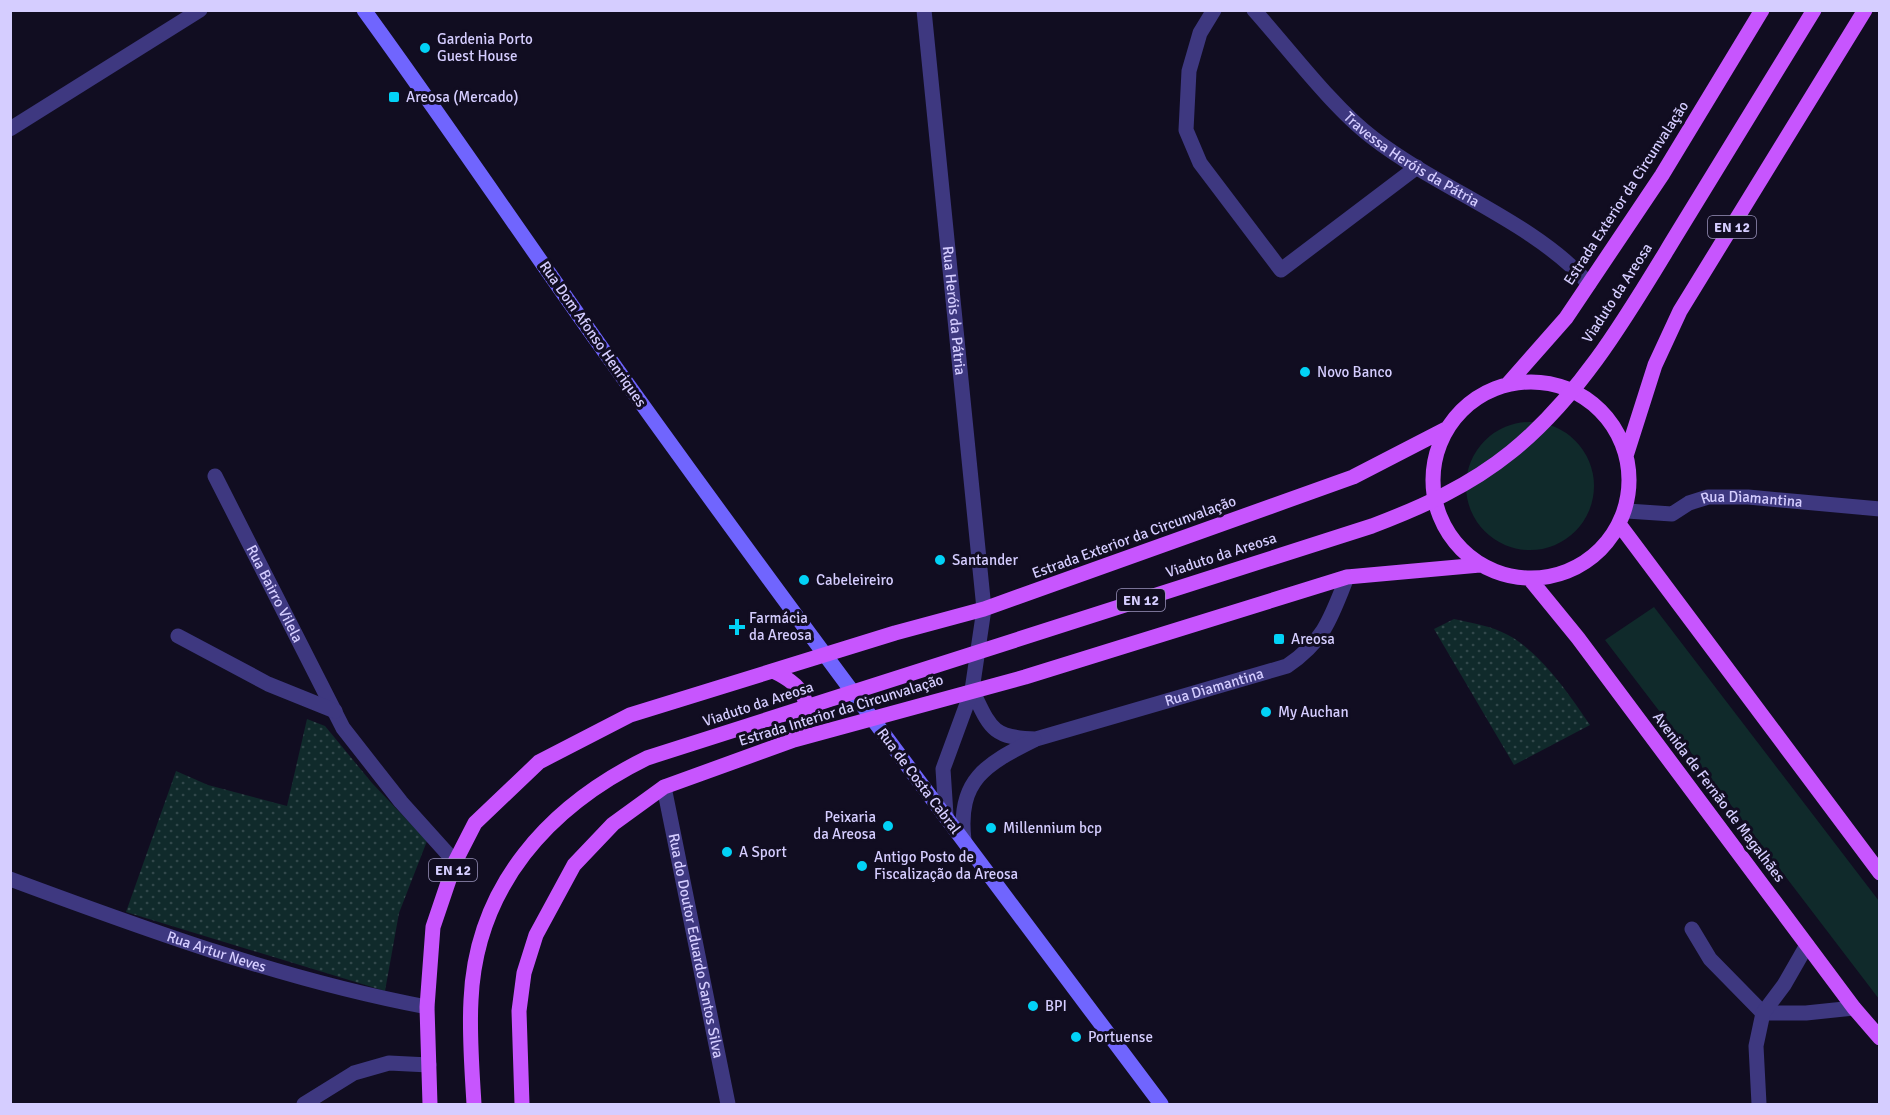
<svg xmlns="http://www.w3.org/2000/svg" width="1890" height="1115" viewBox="0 0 1890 1115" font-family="Signika,sans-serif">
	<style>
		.grass { fill: #102a2b }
		.garden { fill: url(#garden-dots) }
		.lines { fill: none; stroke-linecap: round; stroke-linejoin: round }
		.service { stroke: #3e3880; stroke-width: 15 }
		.minor { stroke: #3e3880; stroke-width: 15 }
		.tertiary { stroke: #3e3880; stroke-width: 15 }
		.secondary { stroke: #7065fe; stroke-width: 15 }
		.primary { stroke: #c755fe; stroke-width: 15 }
		.primary-bridge { stroke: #c755fe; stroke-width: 15 }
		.poi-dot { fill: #02d2f6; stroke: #110d21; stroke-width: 2 }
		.labels { text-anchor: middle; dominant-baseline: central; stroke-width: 6; stroke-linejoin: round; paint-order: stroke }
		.shield { fill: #110d21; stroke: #9a93bc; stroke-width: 1.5 }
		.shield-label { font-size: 14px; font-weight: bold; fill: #d5cdff }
		.poi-label { font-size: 15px; fill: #d5cdff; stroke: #110d21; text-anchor: start }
		.street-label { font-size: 15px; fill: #d5cdff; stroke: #110d21 }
	</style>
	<defs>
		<pattern id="garden-dots" width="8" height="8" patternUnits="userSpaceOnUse" patternTransform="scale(1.5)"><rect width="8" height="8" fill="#102a2b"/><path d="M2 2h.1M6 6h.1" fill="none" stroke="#32484b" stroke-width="1.8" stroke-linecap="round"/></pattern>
	</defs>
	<rect width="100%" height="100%" fill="#110d21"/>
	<path class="grass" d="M1466 486a64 64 0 1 1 128 0a64 64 0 1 1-128 0Z
		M 1654,607 L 1879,901 L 1879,999 L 1605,640 Z"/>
	<path class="garden" d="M 1454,619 C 1472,623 1492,626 1508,635 C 1540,652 1570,695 1590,725 L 1514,765 L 1434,629 Z
		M 307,719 L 325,726 L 372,783 L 427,841 L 399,913 L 385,991 L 126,912 L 176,771 L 208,785 L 287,806 Z"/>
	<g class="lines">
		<g class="service">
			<path id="s1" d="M 972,690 C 990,727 991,738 1036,739 L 1287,666 C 1324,641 1331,618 1347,577"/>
			<path d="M 964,840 C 957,780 986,764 1034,740"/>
		</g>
		<g class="minor">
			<path id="s2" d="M 924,10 L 984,609"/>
			<path d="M 1214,10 L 1200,33 L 1189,71 L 1186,130 L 1200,163 L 1281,270 L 1417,167"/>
			<path id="s3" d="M 1254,10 C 1289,49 1333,108 1373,138 C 1439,189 1534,222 1589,284"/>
			<path d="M 10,129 L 200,10"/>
			<path id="s4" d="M 215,476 L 343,728 L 401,802 L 455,862"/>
			<path id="s5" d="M 1627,511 L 1672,514 L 1689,503 L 1708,497 L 1748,497 L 1880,509"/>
			<path d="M 178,636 L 268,684 L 335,711"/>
			<path id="s6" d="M 664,787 L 728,1104"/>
			<path id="s7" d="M 10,879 C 147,930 284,980 427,1007"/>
			<path d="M 1692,929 L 1710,959 L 1763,1013"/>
			<path d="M 1763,1013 L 1806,1013 L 1854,1008"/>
			<path d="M 304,1104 L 354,1073 L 389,1063 L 429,1065"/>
			<path d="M 1759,1104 L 1756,1046 L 1763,1013 L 1784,985 L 1807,945"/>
		</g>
		<path class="tertiary" d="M 946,815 L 943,769 L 972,690 L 984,609"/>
		<path class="secondary" d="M 364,10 C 444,120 520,233 599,344 C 782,601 972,852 1161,1104"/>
		<path class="primary" d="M1433 480a98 98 0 1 1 196 0a98 98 0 1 1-196 0Z
			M 1507,385 L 1566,318 L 1662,175 L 1762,10
			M 1626,456 L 1655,365 L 1680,311 L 1865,10
			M 1619,524 L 1880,873
			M 1529,578 L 1578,638 L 1854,1008 L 1880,1038
			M 773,671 C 809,688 814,706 794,740
			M 430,1104 L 427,1007 L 433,927 L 455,862 L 475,823 L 539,762 L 630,715 L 895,633 L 984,609 L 1353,477 L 1446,429
			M 522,1104 L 519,1011 L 524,973 L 536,935 L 574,865 L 613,824 L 664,787 L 794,740 L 1025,677 L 1347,577 L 1480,565"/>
		<path class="primary-bridge" d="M 474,1104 C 472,1070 469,1034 471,1000 C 476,886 549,806 647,758 L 1372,526 C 1422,507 1469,486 1511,452 C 1583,394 1631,309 1678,232 C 1723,158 1769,84 1814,10"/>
	</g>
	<g class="poi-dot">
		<circle cx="425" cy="48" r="6"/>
		<rect x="388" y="91" width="12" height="12" rx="3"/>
		<circle cx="1305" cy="372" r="6"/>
		<circle cx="940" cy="560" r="6"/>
		<circle cx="804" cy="580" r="6"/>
		<path d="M734 618h6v6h6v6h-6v6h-6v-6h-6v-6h6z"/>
		<rect x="1273" y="633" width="12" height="12" rx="3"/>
		<circle cx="1266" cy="712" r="6"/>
		<circle cx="888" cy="826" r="6"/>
		<circle cx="991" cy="828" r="6"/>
		<circle cx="727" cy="852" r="6"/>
		<circle cx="862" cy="866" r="6"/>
		<circle cx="1033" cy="1006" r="6"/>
		<circle cx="1076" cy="1037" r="6"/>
	</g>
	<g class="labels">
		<g class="shield">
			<rect x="1708" y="216" width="48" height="22" rx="4.5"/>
			<rect x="1117" y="589" width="48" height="22" rx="4.5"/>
			<rect x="429" y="859" width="48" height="22" rx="4.5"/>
		</g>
		<g class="shield-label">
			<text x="1732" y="227">EN 12</text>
			<text x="1141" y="600">EN 12</text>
			<text x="453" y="870">EN 12</text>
		</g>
		<g class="poi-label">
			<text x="437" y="39">Gardenia Porto<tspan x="437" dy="17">Guest House</tspan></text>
			<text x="406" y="97">Areosa (Mercado)</text>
			<text x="1317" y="372">Novo Banco</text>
			<text x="952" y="560">Santander</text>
			<text x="816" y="580">Cabeleireiro</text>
			<text x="749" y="618">Farmácia<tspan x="749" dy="17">da Areosa</tspan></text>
			<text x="1291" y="639">Areosa</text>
			<text x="1278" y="712">My Auchan</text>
			<text x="876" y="817" text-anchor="end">Peixaria<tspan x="876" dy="17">da Areosa</tspan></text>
			<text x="1003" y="828">Millennium bcp</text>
			<text x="739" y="852">A Sport</text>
			<text x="874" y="857">Antigo Posto de<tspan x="874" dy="17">Fiscalização da Areosa</tspan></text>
			<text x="1045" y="1006">BPI</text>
			<text x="1088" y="1037">Portuense</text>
		</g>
		<g class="street-label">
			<text stroke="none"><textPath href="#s3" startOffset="219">Travessa Heróis da Pátria</textPath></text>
			<text transform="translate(1626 193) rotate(-57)">Estrada Exterior da Circunvalação</text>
			<text transform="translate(1617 293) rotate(-57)">Viaduto da Areosa</text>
			<text stroke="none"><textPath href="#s2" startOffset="302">Rua Heróis da Pátria</textPath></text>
			<text transform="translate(593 334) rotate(55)">Rua Dom Afonso Henriques</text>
			<text stroke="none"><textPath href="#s5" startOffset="129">Rua Diamantina</textPath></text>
			<text transform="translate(1134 537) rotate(-20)">Estrada Exterior da Circunvalação</text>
			<text transform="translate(1221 555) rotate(-18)">Viaduto da Areosa</text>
			<text stroke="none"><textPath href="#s4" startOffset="132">Rua Bairro Vilela</textPath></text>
			<text stroke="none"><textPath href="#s1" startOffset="274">Rua Diamantina</textPath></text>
			<text transform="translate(758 704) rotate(-18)">Viaduto da Areosa</text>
			<text transform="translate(841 710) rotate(-17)">Estrada Interior da Circunvalação</text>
			<text transform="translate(919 781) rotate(53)">Rua de Costa Cabral</text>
			<text transform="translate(1719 797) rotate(53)">Avenida de Fernão de Magalhães</text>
			<text stroke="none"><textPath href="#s6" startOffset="162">Rua do Doutor Eduardo Santos Silva</textPath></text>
			<text stroke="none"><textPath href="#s7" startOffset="219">Rua Artur Neves</textPath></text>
		</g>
	</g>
	<rect width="1890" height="1115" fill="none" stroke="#d5cdff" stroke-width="24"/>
</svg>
